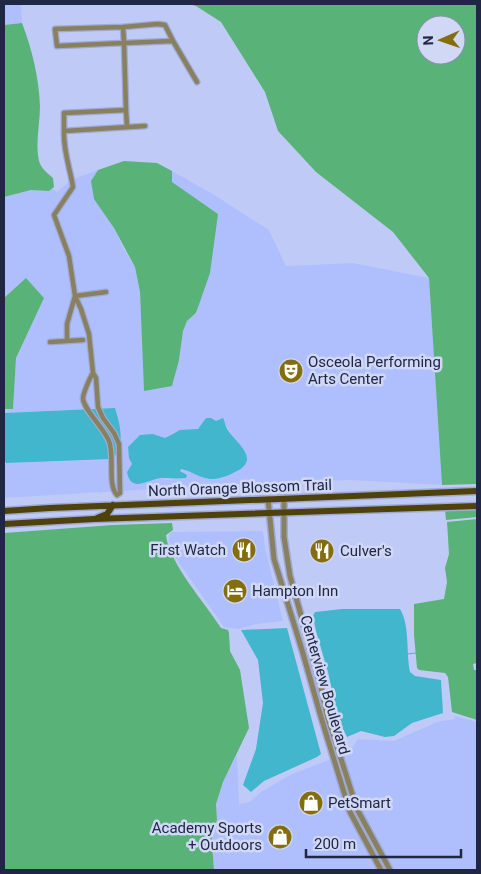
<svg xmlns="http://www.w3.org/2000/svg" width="481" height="874" viewBox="0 0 481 874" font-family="Roboto,sans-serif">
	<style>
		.built { fill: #afbffe; fill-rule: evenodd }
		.green { fill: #59b278; fill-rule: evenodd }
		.water { fill: #42b6cc }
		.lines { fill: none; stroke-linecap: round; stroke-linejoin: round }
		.stream { stroke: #42b6cc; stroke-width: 1 }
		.minor-casing { stroke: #9faad2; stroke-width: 7 }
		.tertiary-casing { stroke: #9faad2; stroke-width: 8 }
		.primary-casing { stroke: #9faad2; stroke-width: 9 }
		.minor { stroke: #898060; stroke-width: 4.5 }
		.tertiary { stroke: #898060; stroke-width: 5 }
		.primary { stroke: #4f410b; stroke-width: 6 }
		.labels { text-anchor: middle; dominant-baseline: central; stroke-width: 5; stroke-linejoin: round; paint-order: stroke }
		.poi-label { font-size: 15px; fill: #202743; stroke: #d0d8f6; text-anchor: start }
		.street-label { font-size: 15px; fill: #202743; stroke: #d0d8f6 }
	</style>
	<rect width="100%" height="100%" fill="#bfcbf6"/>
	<path class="built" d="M 4,4 L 21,4 L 22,23 L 4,25 Z
		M 98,170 L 91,181 L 124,249 L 135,267 L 140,292 L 144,391 L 179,360 L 183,331 L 187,321 L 197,313 L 199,304 L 218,214 L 172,182 L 172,171 L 216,196 L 269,230 L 286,266 L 353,263 L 429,278 L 442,485 L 351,480 L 237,484 L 4,498 L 4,459 L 7,463 L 104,460 L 113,459 L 119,450 L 120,432 L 118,416 L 115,408 L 4,413 L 4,409 L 13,409 L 16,358 L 44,298 L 26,278 L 4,298 L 4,197 L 31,190 L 48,191 L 52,188 L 57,192 L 71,180 ZM 206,418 L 216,421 L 224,420 L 227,428 L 246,453 L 229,475 L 224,478 L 209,479 L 181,469 L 180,470 L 183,473 L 183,478 L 167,480 L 160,478 L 137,484 L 133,483 L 128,476 L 127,472 L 132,464 L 128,450 L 153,434 L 165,438 L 174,432 L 198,429 Z
		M 263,531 L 265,548 L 283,621 L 256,624 L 238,629 L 224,627 L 179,563 L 169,542 L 169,535 L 172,532 Z
		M 455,716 L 477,722 L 477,870 L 393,870 L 360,808 L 342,753 L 352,748 L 358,739 L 394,741 L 437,722 L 455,719 Z
		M 237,755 L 239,804 L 250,802 L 261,792 L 290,775 L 331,759 L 350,820 L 378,870 L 214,870 L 212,843 L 212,832 L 217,820 L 216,804 L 223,782 Z"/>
	<path class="green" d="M 189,4 L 477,4 L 477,484 L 442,485 L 429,278 L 393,232 L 316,172 L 278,131 L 265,92 L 221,22 L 196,6 ZM 426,25 L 456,25 L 456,55 L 426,55 Z
		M 22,23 C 32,49 39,78 40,106 C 40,124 35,143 39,161 C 41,168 47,173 53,178 L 54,187 L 49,191 L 31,190 L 4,197 L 4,25 Z
		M 124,161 L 157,163 L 172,171 L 172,182 L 218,214 L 210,273 L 196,313 L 187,321 L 183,331 L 179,360 L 172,386 L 144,391 L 140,292 L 135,267 L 114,228 L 94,199 L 91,181 L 98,170 Z
		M 26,278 L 44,298 L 16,358 L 13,409 L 4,409 L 4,298 Z
		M 445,510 L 477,510 L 477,517 L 446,520 Z
		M 477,519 L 477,663 L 473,664 L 474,670 L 477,670 L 477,720 L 452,712 L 448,677 L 445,673 L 419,670 L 417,668 L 414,635 L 414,604 L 444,599 L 447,582 L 445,568 L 449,554 L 447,522 Z
		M 172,523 L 173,530 L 166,535 C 169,563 205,603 221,628 L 228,630 L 229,633 L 230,651 L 240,670 L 249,728 L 223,782 L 216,804 L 217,820 L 212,832 L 212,843 L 214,870 L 4,870 L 4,533 L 113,525 Z"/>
	<path class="water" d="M 115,408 C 119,420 123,436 119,449 C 118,452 115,456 113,459 L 6,463 L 4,459 L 4,413 Z
		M 206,418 L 211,418 L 216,421 L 223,418 C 225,421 225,425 227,429 C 237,444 263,460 233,473 C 225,477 219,479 210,479 C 200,478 191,471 181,469 L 180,471 L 187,475 L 186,478 C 177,479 169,478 161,478 C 148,479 131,494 127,472 L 132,464 L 129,458 L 128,447 L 140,435 L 153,434 L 165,438 L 180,430 L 198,429 Z
		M 342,609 L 400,609 C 410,625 406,653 410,672 L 415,676 L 441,680 L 443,713 L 412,723 L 394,736 L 385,737 L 361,731 L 347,737 L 338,719 L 328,672 L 316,631 L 313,616 L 315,612 Z
		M 287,628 L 321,754 L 317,757 L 264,781 L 251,792 L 243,785 L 256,749 L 263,703 L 258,660 L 241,630 Z"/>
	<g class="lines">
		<path class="stream" d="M 407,654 L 416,653"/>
		<defs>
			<path id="minor" d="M 123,27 L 55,29 L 57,46 L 124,43 L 123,27 L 158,24 L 165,25 L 173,41
				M 126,110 L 124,43 L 173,41 L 197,82
				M 64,131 L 64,113 L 126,110 L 127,127
				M 67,341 L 67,324 L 75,296 L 106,292
				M 50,342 L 83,340
				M 93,373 C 90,377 83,394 83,398 C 83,409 104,428 109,441 C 115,456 107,485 117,495
				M 117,495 L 120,493 L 119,444 L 114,433 L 103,418 L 98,407 L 96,378 L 93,373 L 89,334 L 81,309 L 75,296 L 69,256 L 54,215 L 73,187 C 70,168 63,150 64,131 L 145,126"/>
			<path id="tertiary" d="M 268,499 L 274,559 L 302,650 L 321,717 L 350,812 L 381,870
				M 284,499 L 284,537 L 290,576 L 321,687 L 327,715 L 357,809 L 390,870"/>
			<path id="primary" d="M 4,511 L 50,508 L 477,491
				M 97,518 L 107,514 L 113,505
				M 4,524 L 94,519 L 477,506"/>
		</defs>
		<use href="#minor" class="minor-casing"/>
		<use href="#tertiary" class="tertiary-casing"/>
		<use href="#primary" class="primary-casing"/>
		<use href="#minor" class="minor"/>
		<use href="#tertiary" class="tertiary"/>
		<use href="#primary" class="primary"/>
	</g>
	<defs>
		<symbol id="theatre-disc" viewBox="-11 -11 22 22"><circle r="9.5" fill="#856d0b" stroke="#d0d8f6"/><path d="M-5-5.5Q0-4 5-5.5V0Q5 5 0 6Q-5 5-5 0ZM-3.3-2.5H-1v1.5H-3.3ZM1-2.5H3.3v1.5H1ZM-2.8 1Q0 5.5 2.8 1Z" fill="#fff"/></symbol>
		<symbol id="restaurant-disc" viewBox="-11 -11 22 22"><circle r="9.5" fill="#856d0b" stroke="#d0d8f6"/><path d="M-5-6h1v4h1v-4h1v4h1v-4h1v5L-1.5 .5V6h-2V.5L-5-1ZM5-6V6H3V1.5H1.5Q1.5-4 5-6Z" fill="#fff"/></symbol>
		<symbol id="hotel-disc" viewBox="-11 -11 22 22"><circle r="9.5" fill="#856d0b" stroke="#d0d8f6"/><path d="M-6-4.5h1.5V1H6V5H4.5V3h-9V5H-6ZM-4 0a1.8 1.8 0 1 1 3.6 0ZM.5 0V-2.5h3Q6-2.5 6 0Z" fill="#fff"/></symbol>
		<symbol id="shop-disc" viewBox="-11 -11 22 22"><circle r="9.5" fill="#856d0b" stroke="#d0d8f6"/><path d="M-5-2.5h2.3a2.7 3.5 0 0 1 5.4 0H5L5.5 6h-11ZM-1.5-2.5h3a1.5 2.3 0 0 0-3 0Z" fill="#fff"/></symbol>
	</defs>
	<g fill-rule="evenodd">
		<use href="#theatre-disc" x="277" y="357" width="28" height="28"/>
		<use href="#restaurant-disc" x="230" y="536" width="28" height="28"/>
		<use href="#restaurant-disc" x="308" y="537" width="28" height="28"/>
		<use href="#hotel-disc" x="221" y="577" width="28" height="28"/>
		<use href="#shop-disc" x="297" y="789" width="28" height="28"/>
		<use href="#shop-disc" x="266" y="823" width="28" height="28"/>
	</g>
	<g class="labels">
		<g class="poi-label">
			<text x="308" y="362">Osceola Performing<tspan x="308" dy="17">Arts Center</tspan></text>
			<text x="226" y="550" text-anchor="end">First Watch</text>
			<text x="340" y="551">Culver's</text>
			<text x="252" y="591">Hampton Inn</text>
			<text x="328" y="803">PetSmart</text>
			<text x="262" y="828" text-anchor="end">Academy Sports<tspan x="262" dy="17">+ Outdoors</tspan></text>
		</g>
		<g class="street-label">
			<text transform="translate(240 488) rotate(-2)">North Orange Blossom Trail</text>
			<text transform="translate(325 685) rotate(74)">Centerview Boulevard</text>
		</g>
	</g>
	<rect width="481" height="874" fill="none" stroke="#202743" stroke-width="10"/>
	<g transform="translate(441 40) rotate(268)"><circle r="24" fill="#d0d8f6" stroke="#8a91ae"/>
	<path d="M0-4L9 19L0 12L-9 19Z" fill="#856d0b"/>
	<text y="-8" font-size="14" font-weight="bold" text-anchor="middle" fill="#202743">N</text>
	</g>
	<path d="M306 849v8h155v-8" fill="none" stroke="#202743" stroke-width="2.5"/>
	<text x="314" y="849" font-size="15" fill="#202743" stroke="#d0d8f6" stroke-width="4" paint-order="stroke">200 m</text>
</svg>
